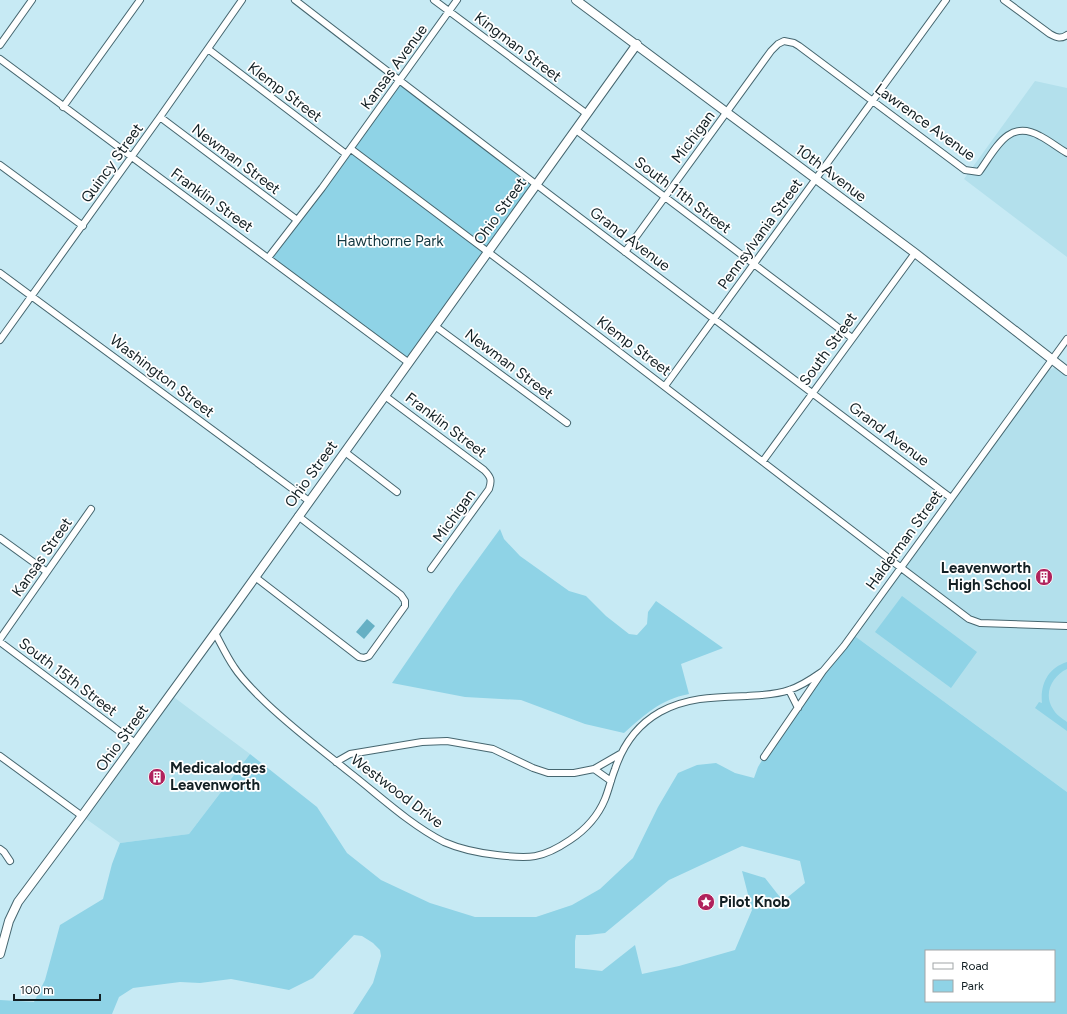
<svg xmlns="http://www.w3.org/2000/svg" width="1067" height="1014" viewBox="0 0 1067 1014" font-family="Figtree,sans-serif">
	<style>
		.built { fill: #b3e0ec }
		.green { fill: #8fd3e6; fill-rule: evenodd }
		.water { fill: #66b0c4 }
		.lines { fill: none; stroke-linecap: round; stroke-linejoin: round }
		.minor-casing { stroke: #46666f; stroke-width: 8 }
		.tertiary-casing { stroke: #46666f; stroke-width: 10 }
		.minor { stroke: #fff; stroke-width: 6 }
		.tertiary { stroke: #fff; stroke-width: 8 }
		.labels { text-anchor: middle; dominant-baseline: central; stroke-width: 3.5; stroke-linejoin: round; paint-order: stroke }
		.street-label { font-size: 15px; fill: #132024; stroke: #fff }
		.park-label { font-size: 15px; fill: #143841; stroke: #fff }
		.poi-label { font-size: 15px; font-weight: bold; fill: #132024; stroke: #fff; text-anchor: start }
	</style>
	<rect width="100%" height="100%" fill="#c7eaf4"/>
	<path class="built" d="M 1035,81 L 1067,88 L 1067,257 L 964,179 Z
		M 1057,367 L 1067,374 L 1067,792 L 852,634 L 1000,431 L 1048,370 Z
		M 171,695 L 250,754 L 189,834 L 120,843 L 82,816 Z"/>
	<path class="green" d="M 400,81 L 536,186 L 409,363 L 268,258 Z
		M 500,529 L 504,539 L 520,556 L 569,591 L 586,596 L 606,616 L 629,634 L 637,635 L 647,624 L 648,612 L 656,601 L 723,648 L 681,664 L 689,694 C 659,700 646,714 624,733 L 585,724 L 521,700 L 465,697 L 392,683 L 457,588 Z
		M 902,596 L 977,652 L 951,688 L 875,632 Z
		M 852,634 L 1067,792 L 1067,1014 L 353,1014 L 373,983 L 381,956 L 380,950 L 373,943 L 362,936 L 354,935 L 313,978 L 289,990 L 231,979 L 200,983 L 180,982 L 133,988 L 119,997 L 112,1014 L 0,1014 L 0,1000 L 34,1002 L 45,980 L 60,925 L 103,899 L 112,864 L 120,843 L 189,834 L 250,754 L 317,807 L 347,853 L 381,880 L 430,903 L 475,917 L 536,917 L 572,905 L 600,889 L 633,858 L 658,807 L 678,773 L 697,765 L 716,763 L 735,773 L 754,778 L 758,767 L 764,757 ZM 742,846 L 800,861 L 805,883 L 783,901 L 765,878 L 742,871 L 752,910 L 735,950 L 679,966 L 642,974 L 635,945 L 602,971 L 575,968 L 575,941 L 576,935 L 588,935 L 605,933 L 669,880 ZM 926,951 L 1054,951 L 1054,1001 L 926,1001 Z
		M 1067,662 L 1067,669 C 1052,676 1043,694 1053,709 C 1056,715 1062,718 1067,722 L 1067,731 L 1035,708 L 1039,702 L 1042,703 C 1040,684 1048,668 1067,662 Z"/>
	<path class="water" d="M 367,619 L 375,626 L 364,639 L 356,632 Z"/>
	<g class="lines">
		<defs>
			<path id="minor" d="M 295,0 C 512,168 732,332 951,498
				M 434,0 L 587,114
				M 1004,0 L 1050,34 C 1057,38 1061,39 1067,35
				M 0,45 L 32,0
				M 208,49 L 346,154
				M 0,59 L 409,363
				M 63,107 L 140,0
				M 160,117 L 297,220
				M 576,130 L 852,338
				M 351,149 L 524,279 L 900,567 L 969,619 L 980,623 L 1067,626
				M 0,165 L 83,226
				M 625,252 L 771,51 L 778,44 L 784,41 L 794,43 L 799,46 L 965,170 L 979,172 C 995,150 1008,118 1040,136 C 1050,141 1058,148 1067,153
				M 268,258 L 322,188 L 457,0
				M 0,273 L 309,501
				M 435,326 L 567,423
				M 0,340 L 160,117 L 242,0
				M 665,386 L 946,0
				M 385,396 L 484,470 C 491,477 492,480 489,489 L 431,569
				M 345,452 L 397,492
				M 763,461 L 915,253
				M 0,538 L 47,572
				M 255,577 L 359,657 L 364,658 L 369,656 L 405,606 L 405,601 L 401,595 L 298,516
				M 215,633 C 221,644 227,657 234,667 C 241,678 251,688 260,697 C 288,725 318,747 349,772 C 380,796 409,824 444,842 C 460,849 479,853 497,855 C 529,859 542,859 570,840 C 585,830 598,816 605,799 C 609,789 611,779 615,769 C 623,745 637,725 660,712 C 687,697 716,697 747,696 C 761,695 776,695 789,690 C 802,686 813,678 823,671
				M 0,639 L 91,509
				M 0,642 L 135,743
				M 789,690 L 798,708
				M 0,756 L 82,816
				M 764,757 L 823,671 L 844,646 L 1067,339
				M 336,762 L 350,754 L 422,742 L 447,741 L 493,749 L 533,768 L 548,773 L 574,773 L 594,769 L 620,754
				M 594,769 L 611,781
				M 0,849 L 4,852 L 10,861"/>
			<path id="tertiary" d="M 576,0 L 915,253 L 1067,371
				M 0,954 L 9,921 L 18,902 L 82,816 L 231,611 L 637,44"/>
		</defs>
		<use href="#minor" class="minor-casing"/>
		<use href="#tertiary" class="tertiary-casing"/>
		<use href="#minor" class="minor"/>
		<use href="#tertiary" class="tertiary"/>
	</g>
	<defs>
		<symbol id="building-disc" viewBox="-11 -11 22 22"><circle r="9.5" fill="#b0225c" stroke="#fff"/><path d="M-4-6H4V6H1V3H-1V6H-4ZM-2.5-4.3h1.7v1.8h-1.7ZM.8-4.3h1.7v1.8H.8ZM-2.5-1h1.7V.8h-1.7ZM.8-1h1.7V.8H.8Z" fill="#fff"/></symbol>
		<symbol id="sight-disc" viewBox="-11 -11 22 22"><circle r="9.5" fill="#b0225c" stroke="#fff"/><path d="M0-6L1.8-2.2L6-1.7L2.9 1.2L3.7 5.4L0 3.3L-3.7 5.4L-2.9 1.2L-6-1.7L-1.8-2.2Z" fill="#fff"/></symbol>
	</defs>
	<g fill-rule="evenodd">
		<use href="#building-disc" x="1034" y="567" width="20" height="20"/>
		<use href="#building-disc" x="147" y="767" width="20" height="20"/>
		<use href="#sight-disc" x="696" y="892" width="20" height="20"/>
	</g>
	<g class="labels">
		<g class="street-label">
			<text transform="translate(518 47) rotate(37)">Kingman Street</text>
			<text transform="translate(394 67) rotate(-54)">Kansas Avenue</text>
			<text transform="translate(285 92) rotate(37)">Klemp Street</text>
			<text transform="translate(925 122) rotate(36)">Lawrence Avenue</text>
			<text transform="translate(693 137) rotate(-53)">Michigan</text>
			<text transform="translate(236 159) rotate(37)">Newman Street</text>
			<text transform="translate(112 163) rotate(-54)">Quincy Street</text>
			<text transform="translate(831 173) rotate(37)">10th Avenue</text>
			<text transform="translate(683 195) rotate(37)">South 11th Street</text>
			<text transform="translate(212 200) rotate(36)">Franklin Street</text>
			<text transform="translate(500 211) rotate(-54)">Ohio Street</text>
			<text transform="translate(760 234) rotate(-54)">Pennsylvania Street</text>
			<text transform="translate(630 239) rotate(37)">Grand Avenue</text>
			<text transform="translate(634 346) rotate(37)">Klemp Street</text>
			<text transform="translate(828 349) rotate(-54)">South Street</text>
			<text transform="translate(509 364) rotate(37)">Newman Street</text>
			<text transform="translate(162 376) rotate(37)">Washington Street</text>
			<text transform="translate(446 425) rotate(37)">Franklin Street</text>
			<text transform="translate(889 434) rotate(37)">Grand Avenue</text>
			<text transform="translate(311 474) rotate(-54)">Ohio Street</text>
			<text transform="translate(454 516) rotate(-54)">Michigan</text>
			<text transform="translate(904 540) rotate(-54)">Halderman Street</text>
			<text transform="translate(42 557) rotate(-55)">Kansas Street</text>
			<text transform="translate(68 677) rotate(37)">South 15th Street</text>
			<text transform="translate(122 738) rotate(-54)">Ohio Street</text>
			<text transform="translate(397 791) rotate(37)">Westwood Drive</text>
		</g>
		<g class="park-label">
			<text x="390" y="241">Hawthorne Park</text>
		</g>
		<g class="poi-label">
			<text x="1031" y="568" text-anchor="end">Leavenworth<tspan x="1031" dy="17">High School</tspan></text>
			<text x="170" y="768">Medicalodges<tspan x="170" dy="17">Leavenworth</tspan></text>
			<text x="719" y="902">Pilot Knob</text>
		</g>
	</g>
	<rect x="925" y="950" width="130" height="52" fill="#ffffff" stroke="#a1a6a7"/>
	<rect x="933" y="963" width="20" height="6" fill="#ffffff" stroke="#a1a6a7"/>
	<text x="961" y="970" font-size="12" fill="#132024">Road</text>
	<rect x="933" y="980" width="20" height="12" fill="#8fd3e6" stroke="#a1a6a7"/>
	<text x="961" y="990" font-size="12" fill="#132024">Park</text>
	<path d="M14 994v6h86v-6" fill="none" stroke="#132024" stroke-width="2"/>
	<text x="20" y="994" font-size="12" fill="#132024" stroke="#ffffff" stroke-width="3" paint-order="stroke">100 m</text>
</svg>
